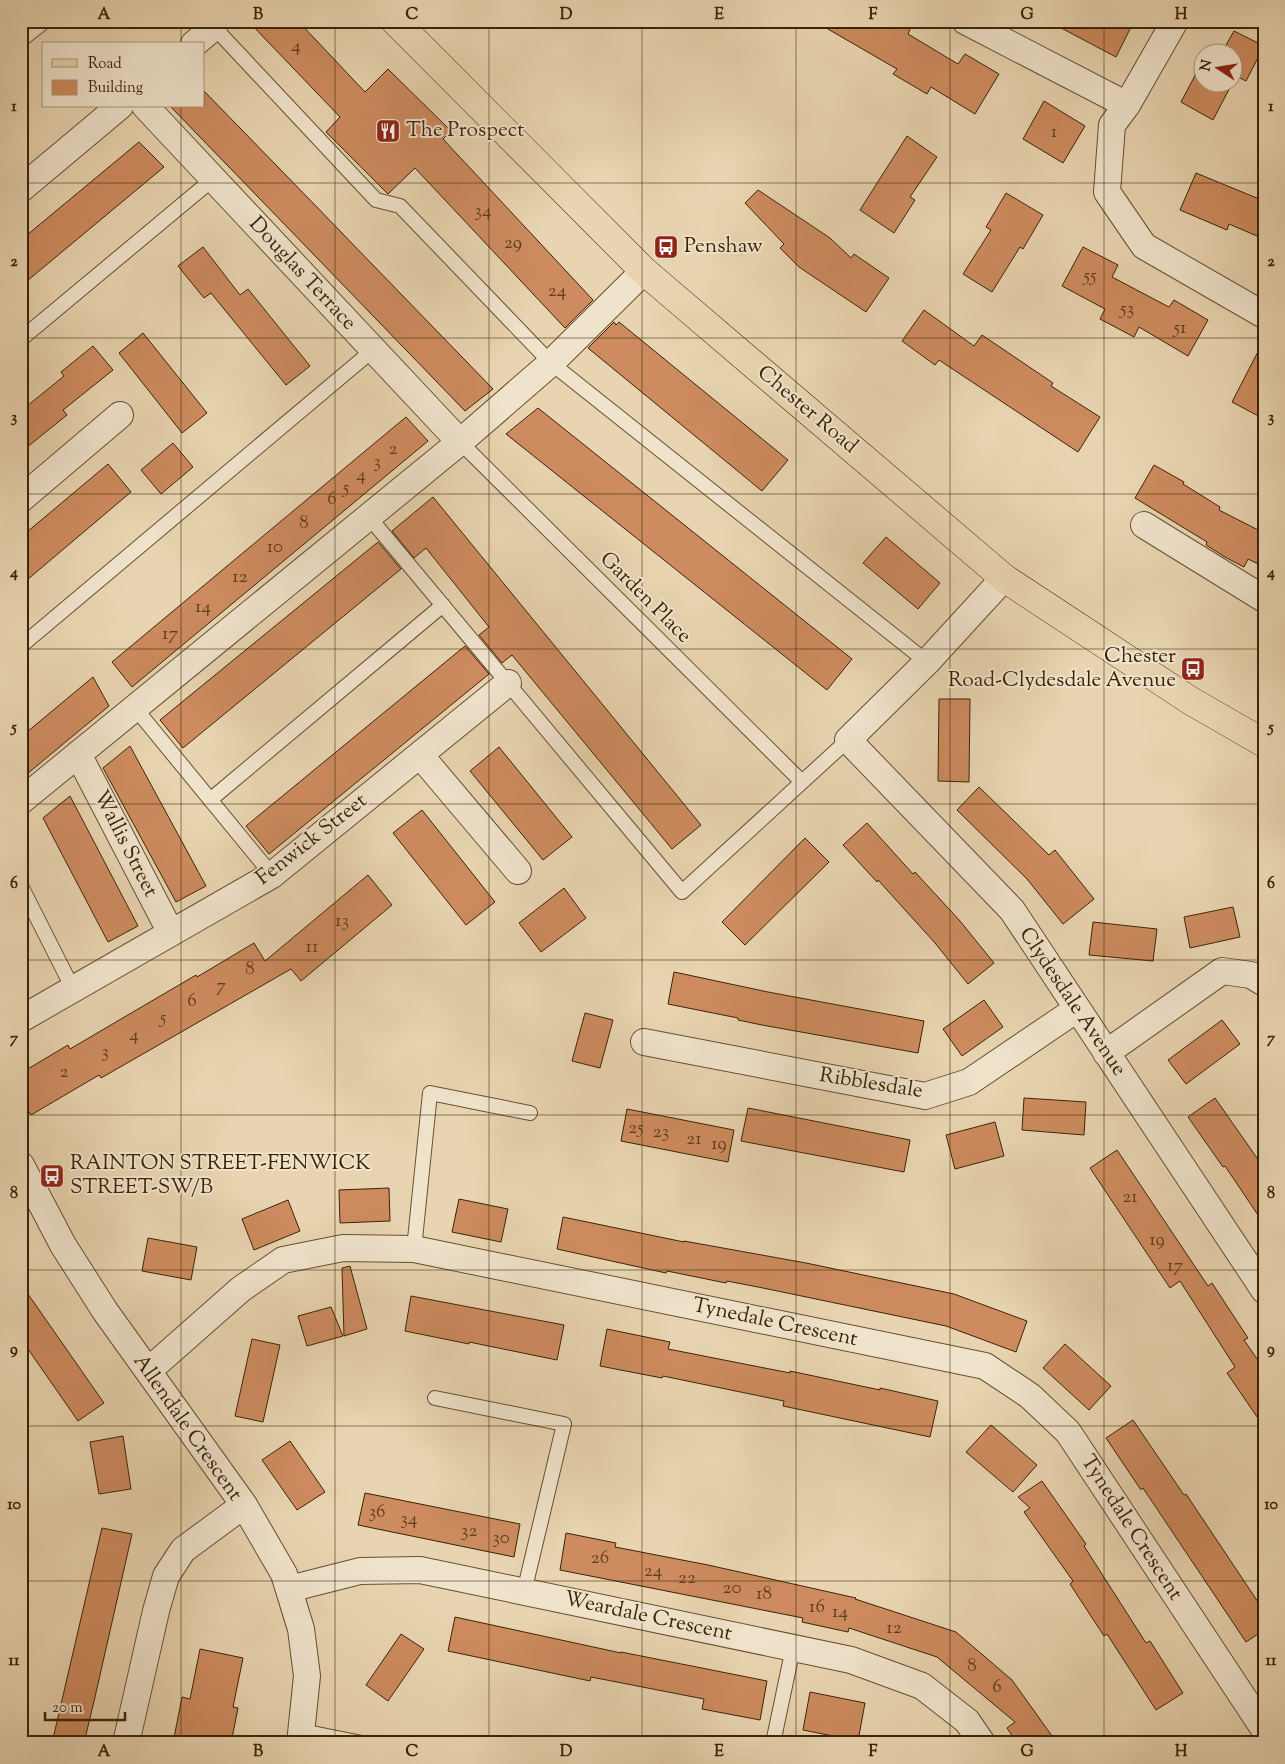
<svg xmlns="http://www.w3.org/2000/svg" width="1285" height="1764" viewBox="0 0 1285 1764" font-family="'Sorts Mill Goudy',serif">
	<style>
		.building { fill: #cd8b5f; stroke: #3b2406 }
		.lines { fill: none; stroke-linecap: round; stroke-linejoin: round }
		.lane-casing { stroke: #665030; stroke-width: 16 }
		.street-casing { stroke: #665030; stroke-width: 28 }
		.primary-casing { stroke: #3b2406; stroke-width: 29 }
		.lane { stroke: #f0e3cc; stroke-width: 14 }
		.street { stroke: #f0e3cc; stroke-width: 26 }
		.primary { stroke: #e8d4b0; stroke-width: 28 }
		.grid { fill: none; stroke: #3b2406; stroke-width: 1; stroke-opacity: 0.55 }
		.labels { text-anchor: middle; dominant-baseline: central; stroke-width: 4; stroke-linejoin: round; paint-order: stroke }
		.number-label { font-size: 19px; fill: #603e1c }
		.poi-label { font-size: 21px; fill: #3b2406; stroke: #f0e3cc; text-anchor: start }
		.street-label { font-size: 21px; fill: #3b2406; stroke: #f0e3cc }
		.neatline { fill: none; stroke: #3b2406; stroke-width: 2 }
		.grid-label { font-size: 16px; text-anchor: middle; font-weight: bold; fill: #3b2406 }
	</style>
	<rect width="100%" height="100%" fill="#e8d4b0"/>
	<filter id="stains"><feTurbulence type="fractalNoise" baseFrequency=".004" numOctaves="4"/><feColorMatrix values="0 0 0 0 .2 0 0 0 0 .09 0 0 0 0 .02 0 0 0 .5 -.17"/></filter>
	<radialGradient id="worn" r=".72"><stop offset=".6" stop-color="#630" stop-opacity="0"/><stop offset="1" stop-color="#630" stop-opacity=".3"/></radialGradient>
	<path class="building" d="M 248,21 L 298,21 L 365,92 L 388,69 L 451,131 L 443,139 L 593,300 L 565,328 L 415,168 L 388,194 L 326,132 L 340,117 Z
		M 814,21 L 897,21 L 910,29 L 908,34 L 958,64 L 965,54 L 999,74 L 975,114 L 931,87 L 927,94 L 893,74 L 897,69 Z
		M 1048,21 L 1134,21 L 1116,57 Z
		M 1234,31 L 1264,46 L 1246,81 L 1236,76 L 1213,120 L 1181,102 L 1200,66 L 1202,67 L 1202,82 L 1232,82 L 1232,52 L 1222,52 Z
		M 204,91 L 311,201 L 493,389 L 465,411 L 170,106 L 204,106 Z
		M 1044,101 L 1085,126 L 1063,163 L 1023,139 Z
		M 907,136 L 937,157 L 910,197 L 915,200 L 894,233 L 860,210 Z
		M 139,142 L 164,167 L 21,286 L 21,240 Z
		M 1196,173 L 1264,201 L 1264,239 L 1229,224 L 1227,230 L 1180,210 Z
		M 758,190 L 830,238 L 851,258 L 854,254 L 889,278 L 866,312 L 799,267 L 780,248 L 784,244 L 745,203 Z
		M 1006,193 L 1043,215 L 1023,249 L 1020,247 L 992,292 L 963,274 L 991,230 L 986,227 Z
		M 203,247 L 240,295 L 248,289 L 310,366 L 286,385 L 211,293 L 204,298 L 178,266 Z
		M 1083,247 L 1118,265 L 1112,277 L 1169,307 L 1174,300 L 1208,320 L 1188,356 L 1139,327 L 1134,337 L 1100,319 L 1105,309 L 1062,286 Z
		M 924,310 L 974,346 L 982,335 L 1053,383 L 1051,386 L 1100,417 L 1078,452 L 939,360 L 935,365 L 902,341 Z
		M 614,322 L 616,325 L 619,322 L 788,460 L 762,491 L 588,348 Z
		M 143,333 L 207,413 L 182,433 L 119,353 Z
		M 1264,340 L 1264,419 L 1232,402 Z
		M 93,346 L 113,370 L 63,410 L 67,415 L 21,452 L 21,411 L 64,376 L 61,372 Z
		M 538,408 L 852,659 L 827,690 L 506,434 Z
		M 406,417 L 428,441 L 132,687 L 112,662 Z
		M 173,443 L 193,467 L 161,494 L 141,470 Z
		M 108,464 L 131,492 L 21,585 L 21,537 Z
		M 1154,465 L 1184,482 L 1183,484 L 1220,507 L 1219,510 L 1264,533 L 1264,567 L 1248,559 L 1244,567 L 1225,557 L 1206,545 L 1207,542 L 1135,498 Z
		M 433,497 L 701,825 L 672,849 L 512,655 L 502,663 L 479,635 L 489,627 L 426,548 L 414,558 L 392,531 Z
		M 886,537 L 940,583 L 918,609 L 863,563 Z
		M 378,542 L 401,569 L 183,748 L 160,720 Z
		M 465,646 L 489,674 L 269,854 L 246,826 Z
		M 93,677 L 109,706 L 21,779 L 21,737 Z
		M 939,699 L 970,699 L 969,782 L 938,781 Z
		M 130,746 L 206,886 L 176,902 L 103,768 Z
		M 499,747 L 572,837 L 543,860 L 470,771 Z
		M 979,787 L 1049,855 L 1055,850 L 1094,899 L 1063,924 L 1027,879 L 957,810 Z
		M 70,796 L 138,926 L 108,942 L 43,818 Z
		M 422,810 L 495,902 L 466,925 L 393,833 Z
		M 867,823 L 913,874 L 915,872 L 960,921 L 994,963 L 968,984 L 935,943 L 878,880 L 877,882 L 843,845 Z
		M 805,838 L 829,862 L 745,945 L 722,922 Z
		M 368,875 L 392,905 L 301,981 L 291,969 L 101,1078 L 99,1075 L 31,1115 L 21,1098 L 21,1073 L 68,1045 L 70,1049 L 196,975 L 197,977 L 254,943 L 265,961 Z
		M 564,888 L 586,918 L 541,952 L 519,923 Z
		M 1233,907 L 1240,937 L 1190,948 L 1184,917 Z
		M 1093,922 L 1157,929 L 1153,961 L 1089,955 Z
		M 674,972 L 768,992 L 924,1021 L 918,1053 L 762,1025 L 738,1020 L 738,1018 L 668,1004 Z
		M 984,1000 L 1003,1027 L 962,1056 L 943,1029 Z
		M 585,1013 L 613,1020 L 600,1068 L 572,1061 Z
		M 1222,1020 L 1240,1044 L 1186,1084 L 1168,1060 Z
		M 1024,1098 L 1086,1102 L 1084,1135 L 1022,1130 Z
		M 1215,1098 L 1264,1168 L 1264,1224 L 1225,1166 L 1223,1167 L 1188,1117 Z
		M 748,1108 L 910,1140 L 904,1172 L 741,1141 Z
		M 627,1109 L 734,1130 L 728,1162 L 621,1141 Z
		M 995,1122 L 1004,1156 L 955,1169 L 946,1135 Z
		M 1117,1150 L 1208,1286 L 1212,1283 L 1248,1338 L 1244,1340 L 1264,1369 L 1264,1427 L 1227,1373 L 1235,1367 L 1180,1281 L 1170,1288 L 1090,1168 Z
		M 389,1188 L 390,1221 L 340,1223 L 339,1190 Z
		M 459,1199 L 508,1209 L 501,1242 L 452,1232 Z
		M 288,1200 L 300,1231 L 254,1250 L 242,1219 Z
		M 563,1217 L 684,1242 L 684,1241 L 806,1263 L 954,1294 L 1027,1321 L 1016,1352 L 946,1326 L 763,1288 L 727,1281 L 726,1283 L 667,1271 L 666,1273 L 557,1249 Z
		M 148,1238 L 197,1247 L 191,1280 L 142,1271 Z
		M 350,1266 L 367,1329 L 344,1336 L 342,1268 Z
		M 21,1284 L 104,1403 L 78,1421 L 21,1339 Z
		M 411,1296 L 564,1325 L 557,1360 L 469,1342 L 469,1344 L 405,1331 Z
		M 331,1307 L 343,1336 L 307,1346 L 298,1316 Z
		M 607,1329 L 670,1342 L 668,1349 L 790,1373 L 790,1371 L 880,1390 L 880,1388 L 938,1401 L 930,1437 L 783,1406 L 784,1401 L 663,1376 L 662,1378 L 600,1366 Z
		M 252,1339 L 280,1345 L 263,1422 L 235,1416 Z
		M 1065,1344 L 1111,1386 L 1089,1410 L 1043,1368 Z
		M 1133,1420 L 1184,1495 L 1186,1494 L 1264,1611 L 1264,1630 L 1246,1642 L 1143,1488 L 1141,1490 L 1106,1438 Z
		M 991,1425 L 1037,1465 L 1013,1492 L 966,1452 Z
		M 123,1436 L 131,1489 L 99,1494 L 90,1442 Z
		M 290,1441 L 325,1492 L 297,1510 L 262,1460 Z
		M 1042,1481 L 1086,1544 L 1084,1546 L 1146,1643 L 1150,1641 L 1183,1693 L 1156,1710 L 1107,1634 L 1104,1636 L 1070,1584 L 1073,1581 L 1024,1512 L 1030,1508 L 1018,1497 Z
		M 365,1493 L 520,1524 L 514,1557 L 358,1525 Z
		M 102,1528 L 132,1534 L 95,1697 L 84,1743 L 52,1743 Z
		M 566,1533 L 616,1543 L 615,1547 L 708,1565 L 856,1598 L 855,1599 L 956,1632 L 1012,1680 L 1057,1743 L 1017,1743 L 1007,1728 L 1015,1722 L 937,1657 L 849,1628 L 848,1632 L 802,1622 L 803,1618 L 560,1570 Z
		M 455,1617 L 621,1653 L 621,1652 L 767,1681 L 760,1720 L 702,1709 L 704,1699 L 591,1677 L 590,1681 L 448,1651 Z
		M 401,1634 L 424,1649 L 388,1701 L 366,1685 Z
		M 200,1649 L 243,1658 L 233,1707 L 238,1708 L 231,1743 L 173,1743 L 182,1697 L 190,1699 Z
		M 810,1692 L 865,1703 L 858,1741 L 803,1730 Z"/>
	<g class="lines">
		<defs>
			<path id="lane" d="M 211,24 L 376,200 L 400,206 L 551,363 L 927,662
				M 21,40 L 45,21
				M 21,339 L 213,179
				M 460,442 L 802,782
				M 369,517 L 682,892 L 848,740
				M 21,646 L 373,350
				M 135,708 L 272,875
				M 210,800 L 443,605
				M 21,886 L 73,989
				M 414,1249 L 430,1093 L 530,1113
				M 435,1398 L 564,1424 L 524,1592
				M 302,1731 L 362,1743
				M 773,1743 L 793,1648"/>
			<path id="street" d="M 965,21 L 1127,105 L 1175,21
				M 194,44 L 214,27
				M 1127,105 L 1112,125 L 1107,192 L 1144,246 L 1264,315
				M 145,106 L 460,442
				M 21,189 L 120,106
				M 21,499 L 120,415
				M 1144,525 L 1264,599
				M 1004,578 L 927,662 L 848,740 L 1012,910 L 1264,1290
				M 78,754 L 171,933
				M 420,755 L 518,871
				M 21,801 L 460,442 L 551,363 L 644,271
				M 21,1019 L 272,875 L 508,683
				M 644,1042 L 925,1096 L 969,1082 L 1077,1009
				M 1106,1053 L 1222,971 L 1251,975 L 1264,983
				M 21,1165 L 63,1245 L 105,1311 L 244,1505 L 183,1550 L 166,1576 L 156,1611 L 126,1743
				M 148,1371 L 241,1289 L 283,1260 L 343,1248 L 414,1249 L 985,1366 L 1030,1396 L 1068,1432 L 1264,1729
				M 244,1505 L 284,1574 L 301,1629 L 307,1676 L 300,1743
				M 289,1589 L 360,1571 L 420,1570 L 851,1660 L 922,1686 L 967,1721 L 982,1743"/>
			<path id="primary" d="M 395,21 L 644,271 L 1004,578 L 1191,701 L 1264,743"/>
		</defs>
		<use href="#lane" class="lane-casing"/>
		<use href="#street" class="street-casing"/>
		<use href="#primary" class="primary-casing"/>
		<use href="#lane" class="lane"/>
		<use href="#street" class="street"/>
		<use href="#primary" class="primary"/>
	</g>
	<path class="grid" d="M 181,21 L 181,44M 335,21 L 335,1743M 489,21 L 489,1743M 642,21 L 642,1743M 796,21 L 796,1743M 950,21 L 950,1743M 1104,21 L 1104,1743M 181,106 L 181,1743M 21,183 L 1264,183M 21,338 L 1264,338M 21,494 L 1264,494M 21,649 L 1264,649M 21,804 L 1264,804M 21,960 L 1264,960M 21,1115 L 1264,1115M 21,1270 L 1264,1270M 21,1426 L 1264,1426M 21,1581 L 1264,1581"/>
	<defs>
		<symbol id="restaurant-square" viewBox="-11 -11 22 22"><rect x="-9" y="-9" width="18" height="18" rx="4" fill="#8f2418" stroke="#f0e3cc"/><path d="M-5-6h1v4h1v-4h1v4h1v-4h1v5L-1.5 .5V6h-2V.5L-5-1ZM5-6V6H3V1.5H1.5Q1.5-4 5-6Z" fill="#fff"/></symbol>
		<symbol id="bus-square" viewBox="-11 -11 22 22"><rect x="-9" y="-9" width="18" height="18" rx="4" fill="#8f2418" stroke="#f0e3cc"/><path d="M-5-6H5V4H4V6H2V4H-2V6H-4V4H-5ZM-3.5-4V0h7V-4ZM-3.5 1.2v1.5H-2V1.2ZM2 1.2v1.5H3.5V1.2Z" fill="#fff"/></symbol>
	</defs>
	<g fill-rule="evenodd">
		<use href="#restaurant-square" x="374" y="117" width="28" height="28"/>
		<use href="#bus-square" x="652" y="233" width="28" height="28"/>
		<use href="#bus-square" x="1179" y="655" width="28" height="28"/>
		<use href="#bus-square" x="38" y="1162" width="28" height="28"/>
	</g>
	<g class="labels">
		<g class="number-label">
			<text x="296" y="46">4</text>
			<text x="1054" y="132">1</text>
			<text x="483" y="211">34</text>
			<text x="513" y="243">29</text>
			<text x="1090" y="276">55</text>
			<text x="557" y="291">24</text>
			<text x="1127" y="309">53</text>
			<text x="1180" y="328">51</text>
			<text x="393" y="449">2</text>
			<text x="377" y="462">3</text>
			<text x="361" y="475">4</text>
			<text x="346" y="488">5</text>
			<text x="332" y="499">6</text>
			<text x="304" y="523">8</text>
			<text x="275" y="547">10</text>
			<text x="240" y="577">12</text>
			<text x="203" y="607">14</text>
			<text x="170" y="634">17</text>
			<text x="342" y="921">13</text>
			<text x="312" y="947">11</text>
			<text x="250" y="969">8</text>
			<text x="221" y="986">7</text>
			<text x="192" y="1001">6</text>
			<text x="163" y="1018">5</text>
			<text x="134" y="1035">4</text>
			<text x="105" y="1052">3</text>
			<text x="64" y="1072">2</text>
			<text x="636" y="1128">25</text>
			<text x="661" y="1132">23</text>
			<text x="694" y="1139">21</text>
			<text x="719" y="1144">19</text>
			<text x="1130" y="1197">21</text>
			<text x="1157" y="1240">19</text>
			<text x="1175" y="1266">17</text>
			<text x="377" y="1512">36</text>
			<text x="409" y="1519">34</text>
			<text x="469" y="1531">32</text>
			<text x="501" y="1538">30</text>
			<text x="600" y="1558">26</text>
			<text x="653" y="1571">24</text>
			<text x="687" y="1578">22</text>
			<text x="732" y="1588">20</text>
			<text x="764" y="1594">18</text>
			<text x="817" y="1607">16</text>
			<text x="840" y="1612">14</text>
			<text x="894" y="1628">12</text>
			<text x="972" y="1666">8</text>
			<text x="997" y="1687">6</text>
		</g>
		<g class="poi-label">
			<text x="406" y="131">The Prospect</text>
			<text x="684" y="247">Penshaw</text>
			<text x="1176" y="657" text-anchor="end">Chester<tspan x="1176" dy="24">Road-Clydesdale Avenue</tspan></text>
			<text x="70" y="1164">RAINTON STREET-FENWICK<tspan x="70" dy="24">STREET-SW/B</tspan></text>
		</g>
		<g class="street-label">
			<text transform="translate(302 274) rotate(47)">Douglas Terrace</text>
			<text transform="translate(807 410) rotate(40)">Chester Road</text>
			<text transform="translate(645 598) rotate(45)">Garden Place</text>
			<text transform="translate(312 840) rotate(-38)">Fenwick Street</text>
			<text transform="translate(125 844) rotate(63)">Wallis Street</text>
			<text transform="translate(1072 1002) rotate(56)">Clydesdale Avenue</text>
			<text transform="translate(871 1084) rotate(9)">Ribblesdale</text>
			<text transform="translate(775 1323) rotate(12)">Tynedale Crescent</text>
			<text transform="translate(187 1428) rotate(55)">Allendale Crescent</text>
			<text transform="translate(1131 1528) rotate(57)">Tynedale Crescent</text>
			<text transform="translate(648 1617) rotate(12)">Weardale Crescent</text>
		</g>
	</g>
	<rect width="1285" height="1764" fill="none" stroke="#e8d4b0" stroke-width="55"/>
	<rect x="42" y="42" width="162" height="65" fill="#f0e3cc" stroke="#a8977d"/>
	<rect x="52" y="59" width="25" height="8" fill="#e8d4b0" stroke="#a8977d"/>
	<text x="88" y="68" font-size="15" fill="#3b2406">Road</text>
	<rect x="52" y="80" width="25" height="15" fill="#cd8b5f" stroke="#a8977d"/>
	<text x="88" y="92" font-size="15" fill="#3b2406">Building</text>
	<g transform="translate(1218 68) rotate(282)"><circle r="24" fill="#f0e3cc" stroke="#a8977d"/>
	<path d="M0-4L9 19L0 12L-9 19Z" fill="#8f2418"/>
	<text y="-8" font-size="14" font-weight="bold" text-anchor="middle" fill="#3b2406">N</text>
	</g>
	<path d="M45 1712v8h80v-8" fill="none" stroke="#3b2406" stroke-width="2.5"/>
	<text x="52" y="1712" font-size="15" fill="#3b2406" stroke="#f0e3cc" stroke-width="4" paint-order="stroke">20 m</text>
	<rect x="28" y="28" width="1230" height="1708" class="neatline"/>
	<g class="grid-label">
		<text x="104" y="19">A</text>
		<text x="258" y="19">B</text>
		<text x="412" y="19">C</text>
		<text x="566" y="19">D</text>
		<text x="719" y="19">E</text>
		<text x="873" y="19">F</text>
		<text x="1027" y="19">G</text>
		<text x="1181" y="19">H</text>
		<text x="14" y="111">1</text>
		<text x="1271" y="111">1</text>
		<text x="14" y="266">2</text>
		<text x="1271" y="266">2</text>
		<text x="14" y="422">3</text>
		<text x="1271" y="422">3</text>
		<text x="14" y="577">4</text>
		<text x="1271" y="577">4</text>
		<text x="14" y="732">5</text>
		<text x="1271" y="732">5</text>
		<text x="14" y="888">6</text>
		<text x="1271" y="888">6</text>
		<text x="14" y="1043">7</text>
		<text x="1271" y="1043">7</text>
		<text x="14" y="1198">8</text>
		<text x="1271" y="1198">8</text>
		<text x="14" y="1354">9</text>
		<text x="1271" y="1354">9</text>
		<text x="14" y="1509">10</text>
		<text x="1271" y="1509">10</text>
		<text x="14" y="1665">11</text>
		<text x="1271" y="1665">11</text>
		<text x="104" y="1756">A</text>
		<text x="258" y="1756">B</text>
		<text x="412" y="1756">C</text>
		<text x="566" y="1756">D</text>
		<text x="719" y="1756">E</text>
		<text x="873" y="1756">F</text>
		<text x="1027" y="1756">G</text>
		<text x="1181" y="1756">H</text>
	</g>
	<rect width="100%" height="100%" filter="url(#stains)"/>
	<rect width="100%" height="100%" fill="url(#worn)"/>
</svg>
